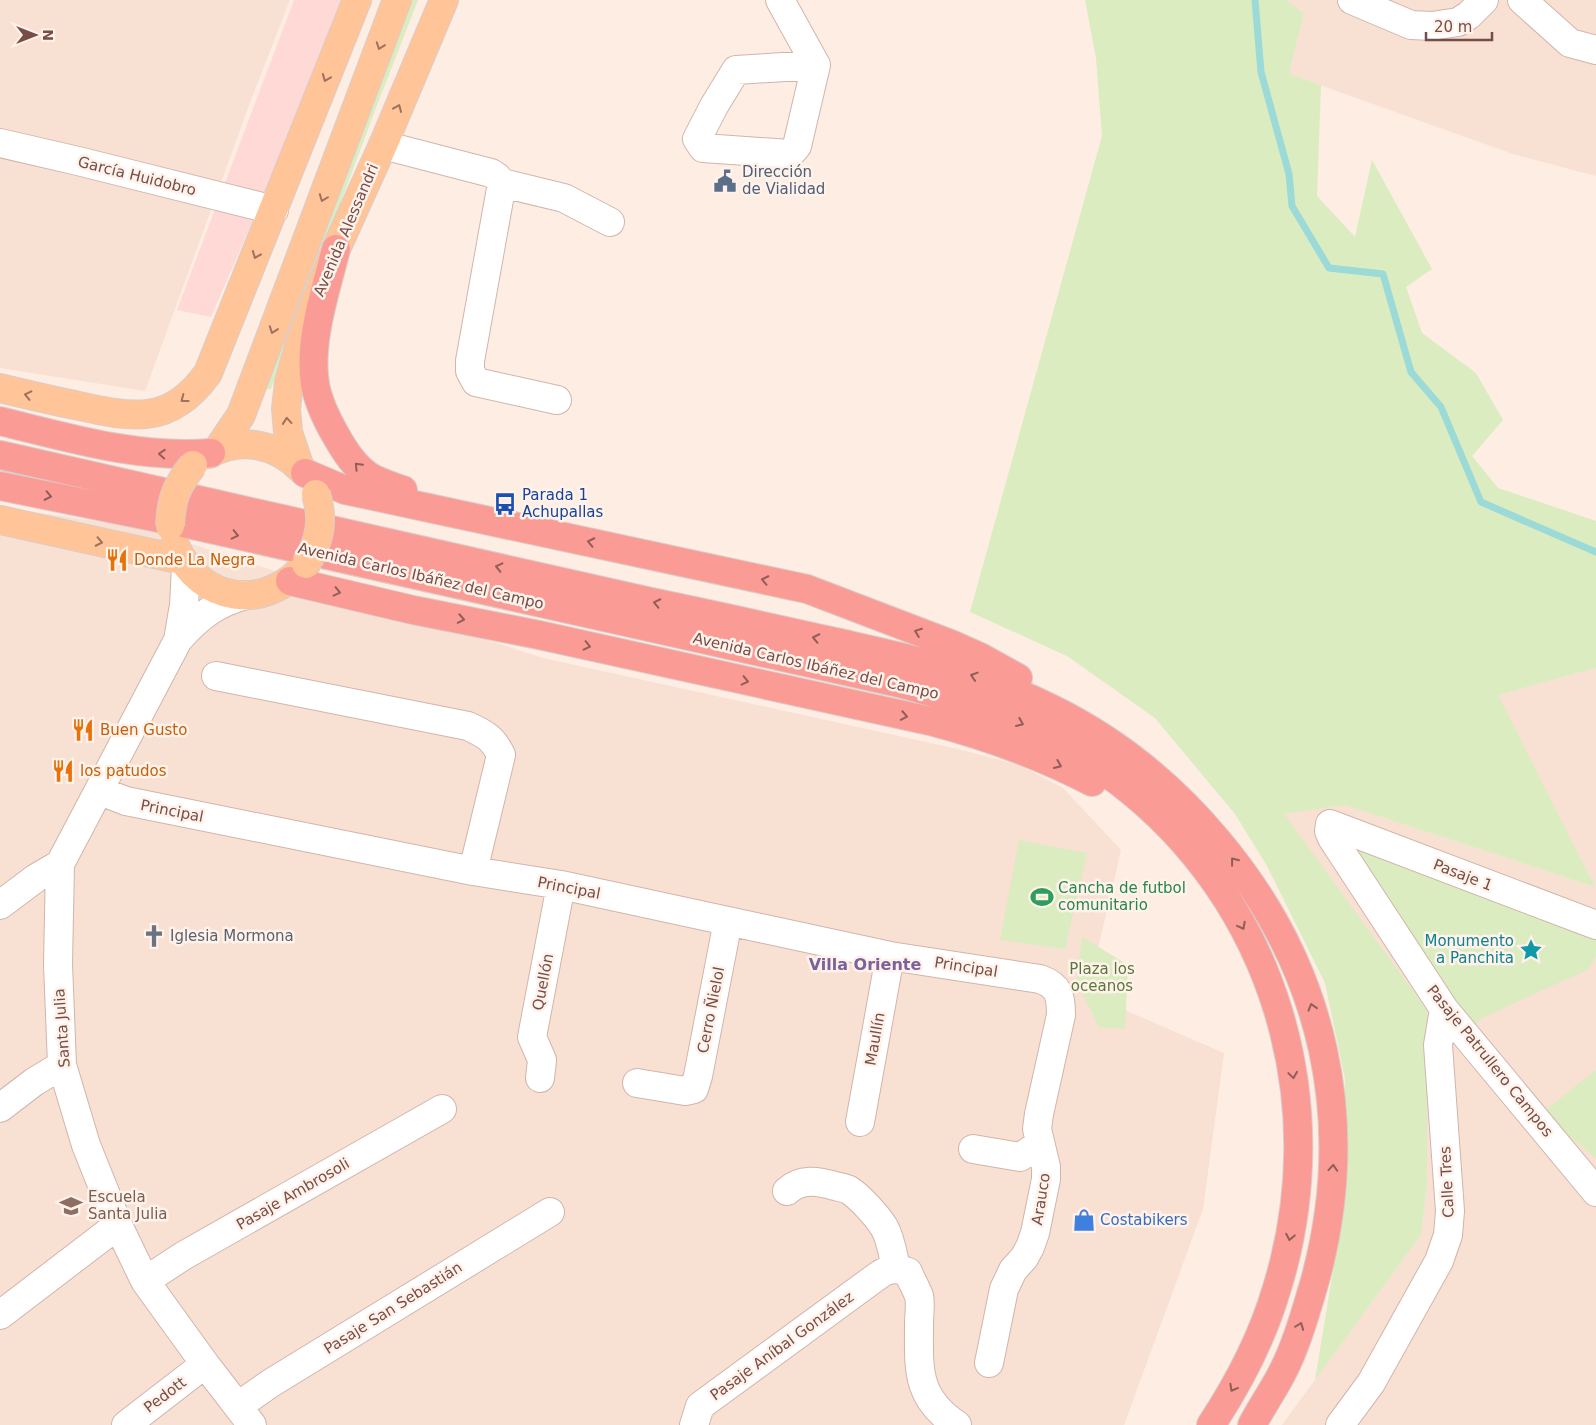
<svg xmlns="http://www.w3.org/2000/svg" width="1596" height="1425" viewBox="0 0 1596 1425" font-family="'DejaVu Sans',sans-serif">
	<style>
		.residential { fill: #f8e0d3 }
		.commercial { fill: #fed9d5 }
		.green { fill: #daecc0 }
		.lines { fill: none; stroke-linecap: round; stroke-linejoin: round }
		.stream { stroke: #9bdad7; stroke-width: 7 }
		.minor-casing { stroke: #d1b5ab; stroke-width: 30 }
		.major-casing { stroke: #d9cdcb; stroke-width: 30 }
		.highway-casing { stroke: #d9cdcb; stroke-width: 30 }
		.minor { stroke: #fff; stroke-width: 28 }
		.major { stroke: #ffc498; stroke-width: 28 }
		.highway { stroke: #fb9b95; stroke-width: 28 }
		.major-bridge-casing { stroke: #d9cdcb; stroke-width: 30; stroke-linecap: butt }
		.major-bridge { stroke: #ffc498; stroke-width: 28 }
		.oneway { stroke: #a0715f }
		.oneway2 { stroke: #915d57 }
		.labels { text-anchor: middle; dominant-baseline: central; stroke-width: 5; stroke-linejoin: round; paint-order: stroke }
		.service-label { font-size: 15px; fill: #4e5e75; stroke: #fff2ea; text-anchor: start }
		.street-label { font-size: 15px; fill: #774e47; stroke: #fff2ea }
		.transit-label { font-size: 15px; fill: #164399; stroke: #fff2ea; text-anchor: start }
		.food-label { font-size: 15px; fill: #c56008; stroke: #fff2ea; text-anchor: start }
		.leisure-label { font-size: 15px; fill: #27864d; stroke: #fff2ea; text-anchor: start }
		.worship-label { font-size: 15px; fill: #5b616d; stroke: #fff2ea; text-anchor: start }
		.culture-label { font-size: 15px; fill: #0d838f; stroke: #fff2ea; text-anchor: end }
		.park-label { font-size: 15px; fill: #59773c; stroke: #fff2ea }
		.education-label { font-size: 15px; fill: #785e54; stroke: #fff2ea; text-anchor: start }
		.shop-label { font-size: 15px; fill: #366cbe; stroke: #fff2ea; text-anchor: start }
		.neighbourhood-label { font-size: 16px; font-weight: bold; fill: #7c629b; stroke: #fff2ea }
	</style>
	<rect width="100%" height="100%" fill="#fdede2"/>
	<path class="residential" d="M 0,0 L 290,0 L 251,100 L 145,391 L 0,368 Z
		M 1286,0 L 1596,0 L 1596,176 L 1513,154 L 1289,74 L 1304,13 Z
		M 0,507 L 142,528 L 543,658 L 958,749 L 1019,765 L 1063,788 L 1121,850 L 1094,966 L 1127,1011 L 1224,1053 L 1203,1209 L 1124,1425 L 0,1425 Z
		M 1596,668 L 1596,1425 L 1282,1425 L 1421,1235 L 1427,1185 L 1427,1010 L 1283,814 L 1345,805 L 1595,887 L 1497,695 Z"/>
	<path class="commercial" d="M 294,0 L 344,0 L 298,116 L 211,317 L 177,310 Z"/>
	<path class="green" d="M 408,0 L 418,0 L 374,113 L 271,389 L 265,389 L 291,324 Z
		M 1085,0 L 1286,0 L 1304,13 L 1289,74 L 1321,85 L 1317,196 L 1355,237 L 1372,160 L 1432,269 L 1406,287 L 1422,333 L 1476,373 L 1503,420 L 1472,456 L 1498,488 L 1596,521 L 1596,668 L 1498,695 L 1595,887 L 1345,805 L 1284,814 L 1427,1010 L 1427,1185 L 1421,1235 L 1315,1380 L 1343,1210 L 1345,1079 L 1325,983 L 1267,866 L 1235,814 L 1155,718 L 1067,656 L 970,612 L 1102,136 L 1096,58 Z
		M 1335,830 L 1596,938 L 1596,956 L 1589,969 L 1482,1018 L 1474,1026 L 1401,930 Z
		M 1019,840 L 1087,853 L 1065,949 L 1000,940 Z
		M 1082,937 L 1128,965 L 1125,1029 L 1099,1027 L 1077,982 Z
		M 1596,1070 L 1596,1159 L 1543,1112 Z"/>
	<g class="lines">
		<path class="stream" d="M 1255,0 L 1261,72 L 1289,174 L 1292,206 L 1329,268 L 1383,274 L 1411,372 L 1441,407 L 1481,502 L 1596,552"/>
		<defs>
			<path id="minor" d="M 780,0 L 816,65 L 797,146 L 790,154 L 703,148 L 697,139 L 714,106 L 736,70 L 816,65
				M 1352,0 L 1411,25 L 1432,26 L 1458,22 L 1469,15 L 1484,0
				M 1522,0 L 1570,43 L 1596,50
				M 0,143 L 78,161 L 274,210
				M 383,145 L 491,173 L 497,177 L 502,183 L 470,361 L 470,371 L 476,382 L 557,400
				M 502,183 L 564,198 L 610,222
				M 246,595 C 216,603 198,617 178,640 L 60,864 L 58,964 L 62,1065 L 86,1145 L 118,1225 L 145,1281 L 205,1364 L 252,1425
				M 178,640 L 184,605 L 186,567
				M 216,676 L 468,726 C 485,734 493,738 501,755 L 473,871
				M 100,791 L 126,801 L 473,871 L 561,885 L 890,956 L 1040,979 C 1059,986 1061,995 1061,1015 L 1039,1114 L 1037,1129 L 1046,1167 L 1046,1179 L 1035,1233 L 1030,1247 L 1024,1258 L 1013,1270 L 1004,1289 L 989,1363
				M 0,905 L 36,878 L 60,864
				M 1596,925 L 1330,824 L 1329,831 L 1332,838 L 1444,1009 L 1596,1192
				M 540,1078 L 542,1060 L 532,1037 L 561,885
				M 637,1083 L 685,1091 L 694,1089 L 698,1076 L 728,921
				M 0,1108 L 34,1082 L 62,1065
				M 860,1122 L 890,956
				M 973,1149 L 1020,1157 L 1040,1144
				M 787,1191 C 801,1178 818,1181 835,1186 C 839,1187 845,1188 849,1190 C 860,1197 877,1216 884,1227 C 891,1239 893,1255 896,1268
				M 145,1281 L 183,1256 L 442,1109
				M 0,1315 L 118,1225
				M 238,1406 L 271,1383 L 550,1212
				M 126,1425 L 205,1364
				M 694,1425 L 700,1406 L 879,1275 C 889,1268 897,1268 908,1272 C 911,1280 916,1288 919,1296 C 921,1304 919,1315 919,1323 C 919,1368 915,1397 957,1425
				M 1340,1425 L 1371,1383 L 1439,1261 L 1448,1235 L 1450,1211 L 1438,1045 L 1444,1009"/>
			<path id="major" d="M 0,388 C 25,394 50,400 75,405 C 132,418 170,426 208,373 L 357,0
				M 218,449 L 241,415 L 397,0
				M 209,454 C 241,436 277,444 302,470
				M 300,468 L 288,432 L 286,409 L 289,382 L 300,343 L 336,249 L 383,145 L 444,0
				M 0,520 L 182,560
				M 175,545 C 200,604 266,612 306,564"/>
			<path id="highway" d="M 336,249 C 326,290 308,341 315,384 C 318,402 326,418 335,434 C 344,450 356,470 374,479 C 383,483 393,487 403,490
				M 0,421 C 69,438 139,459 211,453
				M 0,455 C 217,504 434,554 651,602 C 714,615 777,629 840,643 C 916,660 983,674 1052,709 C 1117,741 1171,785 1217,840 C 1325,968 1359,1123 1314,1284 C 1305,1314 1296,1347 1281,1375 C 1272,1392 1261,1408 1252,1425
				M 305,473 L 345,490 L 807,589 L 951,644 L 980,657 L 1018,678
				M 0,486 L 188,524 L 899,683 C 980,705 1050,730 1118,781 C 1275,900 1335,1104 1276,1291 C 1262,1338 1238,1384 1211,1425
				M 290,581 L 413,610 L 539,635 L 930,721 C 987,736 1040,755 1092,782"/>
		</defs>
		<use href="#minor" class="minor-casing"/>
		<use href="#major" class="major-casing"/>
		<use href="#highway" class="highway-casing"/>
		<use href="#minor" class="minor"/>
		<use href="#major" class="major"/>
		<use href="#highway" class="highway"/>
		<defs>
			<path id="major-bridge" d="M 170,526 C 171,500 176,486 193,465
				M 306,564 C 320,541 324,520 316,494"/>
		</defs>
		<use href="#major-bridge" class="major-bridge-casing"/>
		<use href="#major-bridge" class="major-bridge"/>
	</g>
	<defs><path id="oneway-chevron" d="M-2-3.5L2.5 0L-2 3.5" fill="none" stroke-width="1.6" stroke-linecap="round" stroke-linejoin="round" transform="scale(1.25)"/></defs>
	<g class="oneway">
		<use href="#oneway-chevron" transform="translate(380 46) rotate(110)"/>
		<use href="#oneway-chevron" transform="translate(326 78) rotate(112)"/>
		<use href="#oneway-chevron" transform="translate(398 108) rotate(-67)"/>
		<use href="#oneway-chevron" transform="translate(323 198) rotate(111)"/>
		<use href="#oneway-chevron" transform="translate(256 255) rotate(112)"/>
		<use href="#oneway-chevron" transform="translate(273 330) rotate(110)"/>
		<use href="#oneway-chevron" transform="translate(28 395) rotate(-167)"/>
		<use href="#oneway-chevron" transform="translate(184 399) rotate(143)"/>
		<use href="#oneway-chevron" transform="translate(287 421) rotate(-95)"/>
		<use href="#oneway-chevron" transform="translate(99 542) rotate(12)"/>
	</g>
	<g class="oneway2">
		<use href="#oneway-chevron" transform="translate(162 454) rotate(-176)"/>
		<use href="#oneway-chevron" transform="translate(358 466) rotate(-134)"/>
		<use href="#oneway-chevron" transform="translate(48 496) rotate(12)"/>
		<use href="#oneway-chevron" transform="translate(235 535) rotate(13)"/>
		<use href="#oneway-chevron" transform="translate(591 542) rotate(-168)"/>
		<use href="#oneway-chevron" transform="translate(499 567) rotate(-167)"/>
		<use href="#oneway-chevron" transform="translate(765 580) rotate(-168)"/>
		<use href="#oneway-chevron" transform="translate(337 592) rotate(13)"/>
		<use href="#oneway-chevron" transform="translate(657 603) rotate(-168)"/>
		<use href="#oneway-chevron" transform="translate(461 619) rotate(11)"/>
		<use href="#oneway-chevron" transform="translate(918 632) rotate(-159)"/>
		<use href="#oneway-chevron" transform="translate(816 638) rotate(-168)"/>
		<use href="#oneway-chevron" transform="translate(587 646) rotate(13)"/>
		<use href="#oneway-chevron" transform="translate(974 676) rotate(-162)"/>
		<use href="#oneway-chevron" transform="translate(745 681) rotate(13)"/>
		<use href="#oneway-chevron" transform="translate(904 716) rotate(11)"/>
		<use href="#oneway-chevron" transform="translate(1020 723) rotate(23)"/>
		<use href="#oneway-chevron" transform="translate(1058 765) rotate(24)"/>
		<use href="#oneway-chevron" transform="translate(1234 861) rotate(-128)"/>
		<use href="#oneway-chevron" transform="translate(1242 926) rotate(62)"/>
		<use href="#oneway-chevron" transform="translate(1312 1007) rotate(-107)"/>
		<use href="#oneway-chevron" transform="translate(1293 1075) rotate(82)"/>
		<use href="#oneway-chevron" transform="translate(1333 1168) rotate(-86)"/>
		<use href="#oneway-chevron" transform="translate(1290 1237) rotate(101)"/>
		<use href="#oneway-chevron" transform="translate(1300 1326) rotate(-69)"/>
		<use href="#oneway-chevron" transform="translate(1233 1388) rotate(119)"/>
	</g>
	<defs>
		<symbol id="civic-bare" viewBox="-9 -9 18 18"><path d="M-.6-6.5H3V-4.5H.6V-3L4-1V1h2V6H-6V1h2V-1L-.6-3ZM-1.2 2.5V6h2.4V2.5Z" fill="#5c6f8a" stroke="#fff2ea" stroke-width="2.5" paint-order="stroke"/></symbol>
		<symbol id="bus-bare" viewBox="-9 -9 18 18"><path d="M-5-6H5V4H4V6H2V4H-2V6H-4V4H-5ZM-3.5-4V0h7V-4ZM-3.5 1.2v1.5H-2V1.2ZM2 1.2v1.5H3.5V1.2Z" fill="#1a4fb4" stroke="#fff2ea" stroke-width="2.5" paint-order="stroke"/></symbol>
		<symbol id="restaurant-bare" viewBox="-9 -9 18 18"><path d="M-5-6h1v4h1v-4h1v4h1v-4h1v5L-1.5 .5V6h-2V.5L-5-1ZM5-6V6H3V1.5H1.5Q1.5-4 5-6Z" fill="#e8710a" stroke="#fff2ea" stroke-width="2.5" paint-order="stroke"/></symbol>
		<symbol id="stadium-bare" viewBox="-9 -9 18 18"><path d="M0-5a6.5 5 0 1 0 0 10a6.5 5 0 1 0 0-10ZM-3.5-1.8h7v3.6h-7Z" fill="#2e9e5b" stroke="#fff2ea" stroke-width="2.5" paint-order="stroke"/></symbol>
		<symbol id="church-bare" viewBox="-9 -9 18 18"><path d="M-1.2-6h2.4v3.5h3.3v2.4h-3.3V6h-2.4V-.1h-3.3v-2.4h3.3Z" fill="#6b7280" stroke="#fff2ea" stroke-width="2.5" paint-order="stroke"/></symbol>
		<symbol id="sight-bare" viewBox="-9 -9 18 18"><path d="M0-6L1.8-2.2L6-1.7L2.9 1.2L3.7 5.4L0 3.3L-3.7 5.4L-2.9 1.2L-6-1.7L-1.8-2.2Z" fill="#0f9aa8" stroke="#fff2ea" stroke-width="2.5" paint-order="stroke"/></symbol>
		<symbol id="school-bare" viewBox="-9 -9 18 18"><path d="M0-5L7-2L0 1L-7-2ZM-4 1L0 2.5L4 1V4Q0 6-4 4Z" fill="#8d6e63" stroke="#fff2ea" stroke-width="2.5" paint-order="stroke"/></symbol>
		<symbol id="shop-bare" viewBox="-9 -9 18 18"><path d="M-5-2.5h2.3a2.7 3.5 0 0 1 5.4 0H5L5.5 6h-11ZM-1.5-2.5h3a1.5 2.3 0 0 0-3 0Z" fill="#3f7fe0" stroke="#fff2ea" stroke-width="2.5" paint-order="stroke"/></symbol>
	</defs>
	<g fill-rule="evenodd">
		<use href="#civic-bare" x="709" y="165" width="32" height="32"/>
		<use href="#bus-bare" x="489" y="488" width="32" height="32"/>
		<use href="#restaurant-bare" x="101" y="544" width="32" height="32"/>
		<use href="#restaurant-bare" x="67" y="714" width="32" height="32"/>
		<use href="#restaurant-bare" x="47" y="755" width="32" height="32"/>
		<use href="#stadium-bare" x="1026" y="881" width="32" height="32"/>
		<use href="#church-bare" x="138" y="920" width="32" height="32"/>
		<use href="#sight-bare" x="1515" y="934" width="32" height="32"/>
		<use href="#school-bare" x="55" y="1190" width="32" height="32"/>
		<use href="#shop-bare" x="1068" y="1204" width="32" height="32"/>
	</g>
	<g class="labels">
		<g class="service-label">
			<text x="742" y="172">Dirección<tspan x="742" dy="17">de Vialidad</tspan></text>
		</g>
		<g class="street-label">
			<text transform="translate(137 176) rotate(14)">García Huidobro</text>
			<text transform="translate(346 230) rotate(-67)">Avenida Alessandri</text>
			<text transform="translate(421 576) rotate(13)">Avenida Carlos Ibáñez del Campo</text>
			<text transform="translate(816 666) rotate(13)">Avenida Carlos Ibáñez del Campo</text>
			<text transform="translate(172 811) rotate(11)">Principal</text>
			<text transform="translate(1463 875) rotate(21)">Pasaje 1</text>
			<text transform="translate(569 888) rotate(11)">Principal</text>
			<text transform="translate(966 967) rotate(9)">Principal</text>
			<text transform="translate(543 982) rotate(-79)">Quellón</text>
			<text transform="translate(711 1010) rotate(-79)">Cerro Ñielol</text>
			<text transform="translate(62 1028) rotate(-94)">Santa Julia</text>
			<text transform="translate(875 1039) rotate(-80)">Maullín</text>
			<text transform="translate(1490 1061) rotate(51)">Pasaje Patrullero Campos</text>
			<text transform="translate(1447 1182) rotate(-93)">Calle Tres</text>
			<text transform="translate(293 1194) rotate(-30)">Pasaje Ambrosoli</text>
			<text transform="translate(1041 1199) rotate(-81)">Arauco</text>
			<text transform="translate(393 1308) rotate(-32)">Pasaje San Sebastián</text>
			<text transform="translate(782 1346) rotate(-36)">Pasaje Aníbal González</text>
			<text transform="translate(165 1395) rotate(-37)">Pedott</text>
		</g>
		<g class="transit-label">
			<text x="522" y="495">Parada 1<tspan x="522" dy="17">Achupallas</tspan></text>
		</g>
		<g class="food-label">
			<text x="134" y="560">Donde La Negra</text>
			<text x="100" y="730">Buen Gusto</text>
			<text x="80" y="771">los patudos</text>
		</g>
		<g class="leisure-label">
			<text x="1058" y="888">Cancha de futbol<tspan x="1058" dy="17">comunitario</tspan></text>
		</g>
		<g class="worship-label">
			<text x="170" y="936">Iglesia Mormona</text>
		</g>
		<g class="culture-label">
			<text x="1514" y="941">Monumento<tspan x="1514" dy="17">a Panchita</tspan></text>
		</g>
		<g class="park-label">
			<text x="1102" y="969">Plaza los<tspan x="1102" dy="17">oceanos</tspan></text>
		</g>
		<g class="education-label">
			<text x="88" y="1197">Escuela<tspan x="88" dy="17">Santa Julia</tspan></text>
		</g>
		<g class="shop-label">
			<text x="1100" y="1220">Costabikers</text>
		</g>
		<g class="neighbourhood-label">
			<text x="865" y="964">Villa Oriente</text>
		</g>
	</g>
	<g transform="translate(35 35) rotate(90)" stroke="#fff2ea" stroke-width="4" paint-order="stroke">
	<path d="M0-4L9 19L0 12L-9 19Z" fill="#774e47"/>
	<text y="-8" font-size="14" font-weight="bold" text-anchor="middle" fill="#774e47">N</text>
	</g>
	<path d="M1426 32v8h66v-8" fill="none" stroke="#774e47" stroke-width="2.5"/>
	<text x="1434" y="32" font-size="15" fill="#774e47" stroke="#fff2ea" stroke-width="4" paint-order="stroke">20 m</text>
</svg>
